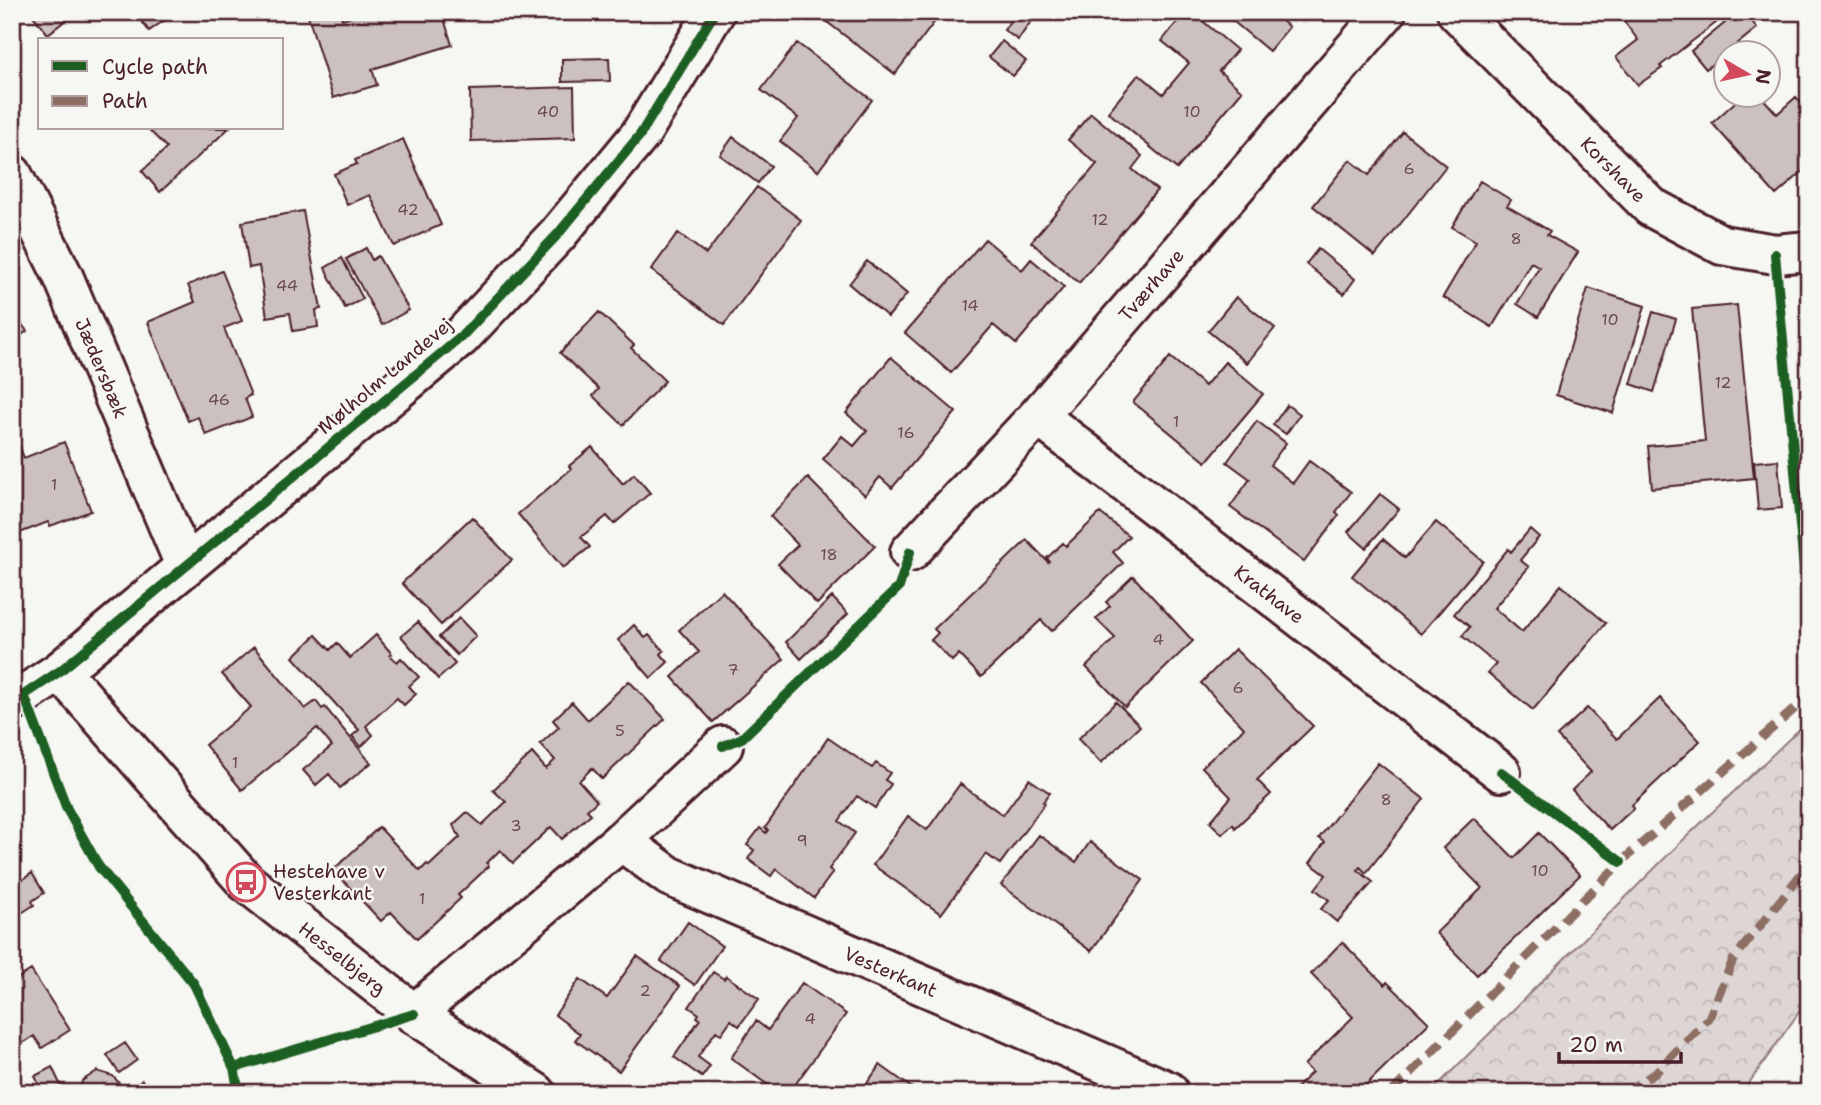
<svg xmlns="http://www.w3.org/2000/svg" width="1821" height="1105" viewBox="0 0 1821 1105" font-family="'Shantell Sans',sans-serif">
	<style>
		.forest { fill: url(#forest-crowns); stroke: #947a80; stroke-width: 2 }
		.building { fill: #ccc1c0; stroke: #4a1f2b; stroke-width: 2 }
		.lines { fill: none; stroke-linecap: round; stroke-linejoin: round }
		.street-casing { stroke: #4a1f2b; stroke-width: 44 }
		.street { stroke: #f6f6f2; stroke-width: 38 }
		.quiet { stroke: #8d6e63; stroke-width: 9; stroke-dasharray: 18 9; stroke-linecap: butt }
		.cycleway-casing { stroke: #f6f6f2; stroke-width: 15 }
		.cycleway { stroke: #1b5e20; stroke-width: 10 }
		.labels { text-anchor: middle; dominant-baseline: central; stroke-width: 5; stroke-linejoin: round; paint-order: stroke }
		.number-label { font-size: 16px; fill: #6a4850 }
		.street-label { font-size: 19px; fill: #4a1f2b; stroke: #f6f6f2 }
		.poi-label { font-size: 19px; fill: #4a1f2b; stroke: #f6f6f2; text-anchor: start }
	</style>
	<defs>
		<pattern id="forest-crowns" width="20" height="18" patternUnits="userSpaceOnUse" patternTransform="scale(1.75)"><rect width="20" height="18" fill="#ddd6d5"/><path d="M2 6a3 3 0 1 1 6 0M12 15a3 3 0 1 1 6 0" fill="none" stroke="#bfb7b7"/></pattern>
	</defs>
	<rect width="100%" height="100%" fill="#f6f6f2"/>
	<filter id="ink" filterUnits="userSpaceOnUse"><feTurbulence type="fractalNoise" baseFrequency=".0143" numOctaves="2"/><feDisplacementMap in="SourceGraphic" scale="14" xChannelSelector="R" yChannelSelector="G"/><feConvolveMatrix kernelMatrix="1 2 1 2 8 2 1 2 1" color-interpolation-filters="sRGB"/></filter>
	<g filter="url(#ink)">
		<path class="forest" d="M 1809,720 L 1809,998 L 1742,1093 L 1430,1093 L 1679,844 Z"/>
		<path class="building" d="M 30,12 L 76,12 L 48,34 Z
			M 135,12 L 161,12 L 166,19 L 149,31 Z
			M 307,12 L 340,12 L 342,19 L 365,12 L 442,12 L 452,45 L 372,69 L 377,85 L 333,98 Z
			M 814,12 L 942,12 L 895,74 Z
			M 1016,12 L 1032,20 L 1018,40 L 1004,30 Z
			M 1185,12 L 1192,12 L 1237,50 L 1219,71 L 1242,91 L 1177,169 L 1108,112 L 1139,74 L 1163,94 L 1189,63 L 1162,41 Z
			M 1222,12 L 1272,12 L 1289,27 L 1269,51 Z
			M 1617,12 L 1748,12 L 1746,14 L 1757,28 L 1706,69 L 1691,51 L 1725,23 L 1721,19 L 1660,66 L 1662,68 L 1638,85 L 1616,57 L 1638,40 Z
			M 1002,41 L 1026,61 L 1013,76 L 989,57 Z
			M 797,43 L 872,100 L 818,171 L 780,141 L 798,118 L 761,90 Z
			M 609,58 L 610,81 L 562,82 L 562,59 Z
			M 574,87 L 575,138 L 471,141 L 470,90 Z
			M 1744,94 L 1759,94 L 1777,114 L 1796,97 L 1809,111 L 1809,166 L 1776,195 L 1712,123 Z
			M 1091,113 L 1142,156 L 1132,169 L 1157,190 L 1079,283 L 1031,242 L 1097,164 L 1068,140 Z
			M 147,128 L 229,128 L 160,192 L 142,171 L 167,148 Z
			M 1403,132 L 1446,166 L 1375,256 L 1313,206 L 1350,160 L 1369,175 Z
			M 733,137 L 771,166 L 758,183 L 720,155 Z
			M 403,139 L 441,225 L 394,246 L 370,195 L 347,205 L 334,174 L 357,164 L 355,160 Z
			M 1480,181 L 1511,200 L 1507,206 L 1550,231 L 1547,235 L 1578,252 L 1538,317 L 1517,304 L 1539,267 L 1531,262 L 1492,327 L 1443,297 L 1476,241 L 1452,227 Z
			M 757,187 L 801,220 L 724,325 L 651,270 L 678,233 L 706,254 Z
			M 303,211 L 321,309 L 316,310 L 318,327 L 293,331 L 290,313 L 267,317 L 259,266 L 249,268 L 242,222 Z
			M 985,239 L 1022,270 L 1031,259 L 1064,287 L 1016,344 L 993,325 L 951,373 L 905,333 Z
			M 366,248 L 372,260 L 378,256 L 409,310 L 382,325 L 346,259 Z
			M 1318,249 L 1355,279 L 1344,294 L 1306,264 Z
			M 342,258 L 363,299 L 345,308 L 325,268 Z
			M 867,261 L 907,294 L 888,317 L 849,284 Z
			M 222,271 L 242,321 L 224,328 L 251,395 L 245,398 L 252,417 L 206,435 L 198,417 L 188,421 L 148,322 L 195,302 L 188,285 Z
			M 1588,288 L 1645,306 L 1613,413 L 1556,395 Z
			M 1236,297 L 1275,328 L 1247,363 L 1208,331 Z
			M 1737,305 L 1754,478 L 1652,488 L 1648,446 L 1705,441 L 1692,309 Z
			M 12,312 L 27,331 L 12,342 Z
			M 599,312 L 634,345 L 631,348 L 665,381 L 623,425 L 593,396 L 599,389 L 560,353 Z
			M 1653,312 L 1676,319 L 1654,392 L 1631,384 Z
			M 891,357 L 956,412 L 892,488 L 880,477 L 865,495 L 823,459 L 842,436 L 854,446 L 867,431 L 846,413 Z
			M 1170,357 L 1205,386 L 1225,362 L 1263,394 L 1206,462 L 1133,402 Z
			M 1287,405 L 1300,414 L 1286,434 L 1273,425 Z
			M 1257,421 L 1286,443 L 1270,465 L 1293,483 L 1309,461 L 1351,492 L 1336,512 L 1339,515 L 1304,562 L 1230,507 L 1250,479 L 1227,462 Z
			M 64,442 L 91,511 L 50,526 L 48,522 L 12,536 L 12,450 L 20,447 L 24,458 Z
			M 592,447 L 623,484 L 634,474 L 650,493 L 614,524 L 607,516 L 581,537 L 590,547 L 563,568 L 518,514 L 571,469 L 569,466 Z
			M 1778,460 L 1782,508 L 1758,510 L 1754,462 Z
			M 808,478 L 875,546 L 817,604 L 778,564 L 798,545 L 770,516 Z
			M 1380,494 L 1399,509 L 1366,548 L 1348,532 Z
			M 1100,513 L 1129,536 L 1113,552 L 1123,563 L 1052,631 L 1041,620 L 981,677 L 959,654 L 952,661 L 931,640 L 938,633 L 934,629 L 1027,540 L 1048,562 L 1049,561 L 1047,558 L 1063,543 L 1066,546 Z
			M 472,517 L 512,560 L 441,625 L 402,583 Z
			M 1436,522 L 1483,561 L 1421,634 L 1352,576 L 1383,539 L 1405,558 Z
			M 1530,529 L 1539,537 L 1520,560 L 1529,567 L 1494,608 L 1522,632 L 1561,585 L 1606,623 L 1533,710 L 1488,673 L 1496,664 L 1462,636 L 1470,627 L 1454,614 L 1508,549 L 1511,552 Z
			M 1133,576 L 1193,641 L 1125,707 L 1086,667 L 1115,638 L 1096,619 L 1110,606 L 1106,602 Z
			M 722,591 L 784,659 L 713,722 L 672,677 L 699,652 L 679,630 Z
			M 832,597 L 848,614 L 801,659 L 786,642 Z
			M 459,618 L 476,636 L 457,655 L 439,637 Z
			M 418,622 L 455,664 L 438,679 L 401,636 Z
			M 634,625 L 645,638 L 649,635 L 664,651 L 661,654 L 668,662 L 651,678 L 618,640 Z
			M 316,635 L 330,650 L 337,643 L 350,658 L 376,635 L 392,654 L 390,655 L 397,662 L 401,658 L 419,677 L 409,686 L 416,694 L 404,705 L 397,698 L 366,726 L 373,735 L 361,747 L 352,736 L 359,730 L 293,657 Z
			M 254,647 L 305,709 L 316,701 L 322,709 L 325,707 L 371,763 L 340,788 L 329,774 L 316,785 L 303,770 L 332,746 L 317,728 L 242,790 L 205,745 L 251,707 L 222,674 Z
			M 1235,649 L 1313,726 L 1257,780 L 1271,794 L 1235,828 L 1233,824 L 1222,834 L 1210,822 L 1231,797 L 1202,767 L 1244,728 L 1201,683 Z
			M 629,681 L 665,719 L 602,779 L 592,768 L 579,781 L 597,801 L 587,810 L 591,814 L 562,839 L 551,827 L 513,863 L 500,850 L 487,863 L 489,866 L 458,895 L 461,898 L 417,939 L 391,912 L 381,921 L 333,870 L 379,827 L 420,871 L 427,864 L 429,866 L 460,837 L 453,825 L 467,812 L 482,825 L 506,802 L 493,790 L 532,753 L 546,769 L 555,760 L 540,744 L 559,727 L 553,720 L 572,702 L 588,720 Z
			M 1660,698 L 1700,741 L 1632,805 L 1634,808 L 1610,830 L 1572,790 L 1591,772 L 1557,736 L 1587,708 L 1617,739 Z
			M 1116,702 L 1140,726 L 1101,763 L 1078,739 Z
			M 828,738 L 872,768 L 876,763 L 890,773 L 885,780 L 891,784 L 875,808 L 857,796 L 839,821 L 855,833 L 829,869 L 833,872 L 814,898 L 776,869 L 771,876 L 748,859 L 754,850 L 747,845 L 760,828 L 766,833 L 768,830 L 765,828 Z
			M 1378,763 L 1424,799 L 1366,873 L 1360,867 L 1358,870 L 1373,882 L 1337,922 L 1321,909 L 1329,900 L 1315,889 L 1326,875 L 1310,863 L 1325,842 L 1319,838 Z
			M 1029,779 L 1050,793 L 1043,802 L 1045,803 L 1000,864 L 986,854 L 941,914 L 873,865 L 908,816 L 927,830 L 960,784 L 1003,815 Z
			M 1474,818 L 1514,858 L 1539,833 L 1580,875 L 1477,975 L 1436,933 L 1482,888 L 1443,848 Z
			M 1039,835 L 1076,862 L 1090,842 L 1143,880 L 1091,951 L 1001,885 Z
			M 32,873 L 44,893 L 32,901 L 34,905 L 12,919 L 12,882 L 17,879 L 19,882 Z
			M 688,922 L 722,946 L 695,985 L 661,961 Z
			M 1342,942 L 1385,985 L 1387,982 L 1429,1023 L 1358,1093 L 1291,1093 L 1312,1072 L 1304,1065 L 1353,1017 L 1311,974 Z
			M 637,956 L 680,986 L 619,1071 L 575,1040 L 580,1034 L 555,1015 L 580,979 L 607,998 Z
			M 31,970 L 70,1030 L 42,1048 L 34,1036 L 12,1050 L 12,982 Z
			M 713,972 L 724,979 L 726,976 L 759,999 L 739,1026 L 731,1020 L 721,1034 L 716,1031 L 698,1057 L 710,1066 L 702,1077 L 674,1057 L 700,1019 L 697,1017 L 699,1014 L 689,1007 Z
			M 802,983 L 846,1014 L 789,1093 L 779,1093 L 731,1058 L 756,1021 L 768,1030 Z
			M 125,1043 L 137,1060 L 119,1073 L 107,1055 Z
			M 880,1065 L 919,1093 L 860,1093 Z
			M 52,1067 L 61,1086 L 43,1093 L 35,1076 Z
			M 97,1071 L 113,1076 L 126,1091 L 142,1080 L 150,1093 L 79,1093 L 82,1081 Z"/>
		<g class="lines">
			<defs>
				<g id="street">
					<path id="s1" d="M 1457,12 L 1651,207 L 1722,245 L 1775,254 L 1809,251"/>
					<path id="s2" d="M 12,174 L 63,276 L 185,565"/>
					<path id="s3" d="M 1038,416 L 1501,772"/>
					<path id="s4" d="M 910,552 L 1038,416 L 1386,12"/>
					<path id="s5" d="M 60,671 L 246,882 L 414,1014 L 536,1093"/>
					<path d="M 12,703 L 60,671 L 461,337 L 558,234 L 640,135 L 715,12"/>
					<path id="s6" d="M 621,841 L 669,876 L 1168,1091"/>
					<path d="M 414,1014 L 621,841 L 723,746"/>
				</g>
			</defs>
			<use href="#street" class="street-casing"/>
			<use href="#street" class="street"/>
			<path class="quiet" d="M 1391,1093 L 1621,862 L 1809,696
				M 1623,1093 L 1654,1074 L 1709,1018 L 1733,960 L 1809,864"/>
			<defs>
				<path id="cycleway" d="M 1775,254 L 1809,623
					M 24,695 L 67,809 L 99,867 L 194,984 L 234,1068 L 239,1093
					M 12,703 L 60,671 L 461,337 L 558,234 L 640,135 L 715,12
					M 723,746 L 742,738 L 899,587 L 910,552
					M 1501,772 L 1621,862
					M 234,1068 L 414,1014"/>
			</defs>
			<use href="#cycleway" class="cycleway-casing"/>
			<use href="#cycleway" class="cycleway"/>
		</g>
	</g>
	<defs>
		<symbol id="bus-ring" viewBox="-11 -11 22 22"><circle r="9.5" fill="#f6f6f2" stroke="#d1495b" stroke-width="1.5"/><path d="M-5-6H5V4H4V6H2V4H-2V6H-4V4H-5ZM-3.5-4V0h7V-4ZM-3.5 1.2v1.5H-2V1.2ZM2 1.2v1.5H3.5V1.2Z" fill="#d1495b"/></symbol>
	</defs>
	<g fill-rule="evenodd">
		<use href="#bus-ring" x="224" y="860" width="44" height="44"/>
	</g>
	<g class="labels">
		<g class="number-label">
			<text x="548" y="111">40</text>
			<text x="1192" y="111">10</text>
			<text x="1409" y="168">6</text>
			<text x="408" y="209">42</text>
			<text x="1100" y="219">12</text>
			<text x="1516" y="238">8</text>
			<text x="287" y="285">44</text>
			<text x="970" y="305">14</text>
			<text x="1610" y="319">10</text>
			<text x="1723" y="382">12</text>
			<text x="219" y="399">46</text>
			<text x="1176" y="421">1</text>
			<text x="906" y="432">16</text>
			<text x="54" y="484">1</text>
			<text x="829" y="554">18</text>
			<text x="1158" y="639">4</text>
			<text x="733" y="669">7</text>
			<text x="1238" y="687">6</text>
			<text x="620" y="730">5</text>
			<text x="235" y="762">1</text>
			<text x="1386" y="799">8</text>
			<text x="516" y="825">3</text>
			<text x="802" y="840">9</text>
			<text x="1540" y="870">10</text>
			<text x="422" y="898">1</text>
			<text x="645" y="990">2</text>
			<text x="810" y="1018">4</text>
		</g>
		<g class="street-label">
			<text stroke="none"><textPath href="#s1" startOffset="222">Korshave</textPath></text>
			<text stroke="none"><textPath href="#s4" startOffset="360">Tværhave</textPath></text>
			<text stroke="none"><textPath href="#s2" startOffset="214">Jædersbæk</textPath></text>
			<text transform="translate(385 376) rotate(-40)">Mølholm Landevej</text>
			<text stroke="none"><textPath href="#s3" startOffset="292">Krathave</textPath></text>
			<text stroke="none"><textPath href="#s5" startOffset="404">Hesselbjerg</textPath></text>
			<text stroke="none"><textPath href="#s6" startOffset="301">Vesterkant</textPath></text>
		</g>
		<g class="poi-label">
			<text x="273" y="871">Hestehave v<tspan x="273" dy="22">Vesterkant</tspan></text>
		</g>
	</g>
	<rect width="1821" height="1105" fill="none" stroke="#f6f6f2" stroke-width="42"/>
	<rect x="21" y="21" width="1779" height="1063" fill="none" stroke="#4a1f2b" stroke-width="2.5" filter="url(#ink)"/>
	<rect x="38" y="38" width="245" height="91" fill="#f6f6f2" stroke="#b1a0a2" stroke-width="2"/>
	<rect x="52" y="61" width="35" height="10" fill="#1b5e20" stroke="#b1a0a2" stroke-width="2"/>
	<text x="102" y="74" font-size="21" fill="#4a1f2b">Cycle path</text>
	<rect x="52" y="96" width="35" height="10" fill="#8d6e63" stroke="#b1a0a2" stroke-width="2"/>
	<text x="102" y="108" font-size="21" fill="#4a1f2b">Path</text>
	<g transform="translate(1747 74) rotate(99)"><circle r="33" fill="#f6f6f2" stroke="#b1a0a2" stroke-width="2"/>
	<path d="M0-5L12 26L0 18L-12 26Z" fill="#d1495b"/>
	<text y="-10" font-size="19" font-weight="bold" text-anchor="middle" fill="#4a1f2b">N</text>
	</g>
	<path d="M1559 1052v10h122v-10" fill="none" stroke="#4a1f2b" stroke-width="3.5"/>
	<text x="1569" y="1052" font-size="21" fill="#4a1f2b" stroke="#f6f6f2" stroke-width="5" paint-order="stroke">20 m</text>
</svg>
